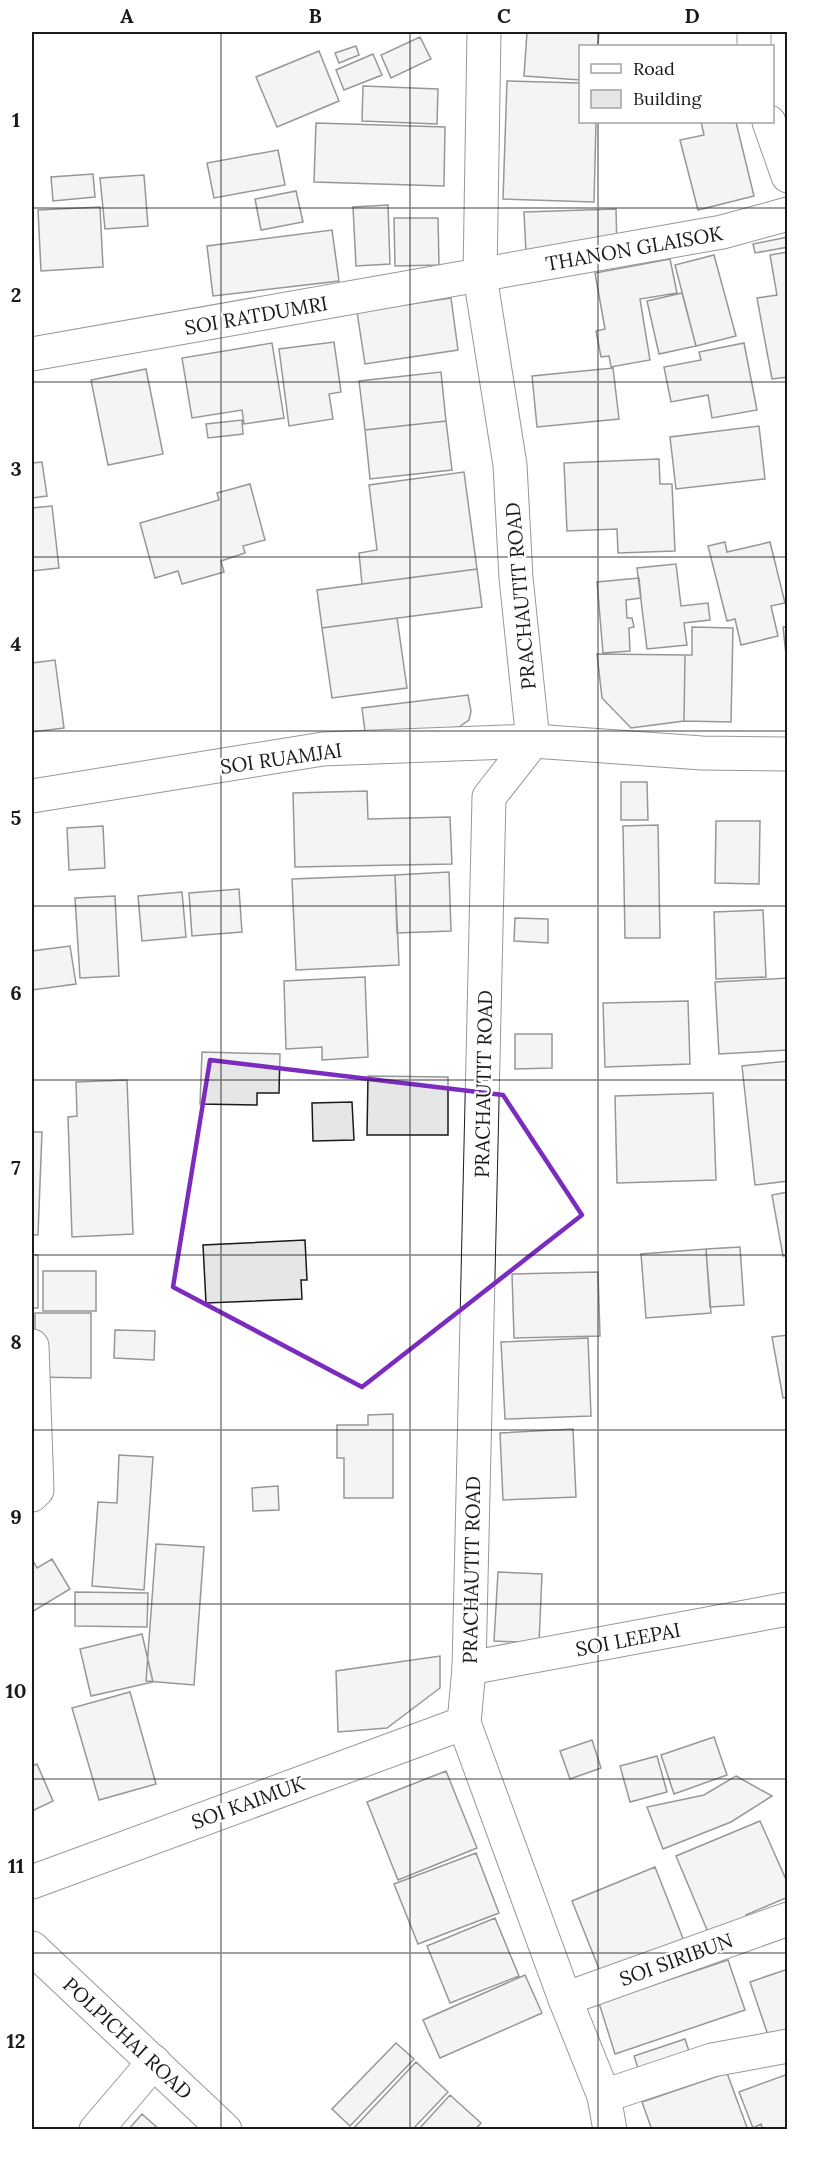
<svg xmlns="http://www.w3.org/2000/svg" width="819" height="2161" viewBox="0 0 819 2161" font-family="Lora,serif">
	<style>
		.building { fill: #e6e6e6; stroke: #1a1a1a; stroke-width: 1.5 }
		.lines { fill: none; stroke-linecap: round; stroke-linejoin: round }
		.street-casing { stroke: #1a1a1a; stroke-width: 35 }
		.secondary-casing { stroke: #1a1a1a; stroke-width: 35 }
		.street { stroke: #fff; stroke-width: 33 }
		.secondary { stroke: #fff; stroke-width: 33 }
		.marked { fill: none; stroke: #7b2cbf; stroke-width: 4.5; stroke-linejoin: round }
		.grid { fill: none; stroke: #1a1a1a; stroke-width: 1.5; stroke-opacity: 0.55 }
		.labels { text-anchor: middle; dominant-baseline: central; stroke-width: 4.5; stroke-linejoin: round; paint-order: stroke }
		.street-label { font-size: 20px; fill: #1a1a1a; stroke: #fff }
		.neatline { fill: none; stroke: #1a1a1a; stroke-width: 2 }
		.grid-label { font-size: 20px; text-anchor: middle; font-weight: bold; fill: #1a1a1a }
	</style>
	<rect width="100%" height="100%" fill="#fff"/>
	<path class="building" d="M 527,32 L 599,32 L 598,46 L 580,46 L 580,80 L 524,76 Z
		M 420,37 L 431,59 L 391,78 L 381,55 Z
		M 356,46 L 359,55 L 339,63 L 335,53 Z
		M 319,51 L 339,101 L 277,127 L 256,77 Z
		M 373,54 L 382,75 L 344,90 L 336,70 Z
		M 507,81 L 580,83 L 580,122 L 596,122 L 594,202 L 503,199 Z
		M 363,86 L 438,89 L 437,124 L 362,121 Z
		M 701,122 L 736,122 L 754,196 L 698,210 L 680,140 L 704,135 Z
		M 316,123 L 445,127 L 444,186 L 314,182 Z
		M 278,150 L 285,185 L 214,198 L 207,163 Z
		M 93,174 L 95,197 L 53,201 L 51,177 Z
		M 144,175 L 148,226 L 105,229 L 100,178 Z
		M 296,191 L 303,222 L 261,230 L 255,199 Z
		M 388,205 L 390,264 L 356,266 L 353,207 Z
		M 100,207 L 103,267 L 41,271 L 38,210 Z
		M 616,209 L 617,250 L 526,253 L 524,212 Z
		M 394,218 L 438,218 L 439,265 L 395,266 Z
		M 332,230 L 339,281 L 213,296 L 207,246 Z
		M 788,237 L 788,247 L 755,253 L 753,244 Z
		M 788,252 L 788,377 L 772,379 L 757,298 L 777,295 L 770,255 Z
		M 714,255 L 736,336 L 696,346 L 675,265 Z
		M 670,259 L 677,293 L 640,299 L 650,360 L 611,367 L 609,356 L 601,357 L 596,331 L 605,329 L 595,273 Z
		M 682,293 L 696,346 L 659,354 L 647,301 Z
		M 451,298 L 458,350 L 365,364 L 357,312 Z
		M 334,342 L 341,392 L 329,394 L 333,419 L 289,426 L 279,349 Z
		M 272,343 L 284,418 L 244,424 L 242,410 L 192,418 L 182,358 Z
		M 744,343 L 757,410 L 712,418 L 708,395 L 671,402 L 664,367 L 701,360 L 699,352 Z
		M 613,368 L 619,419 L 537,427 L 532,376 Z
		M 146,369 L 163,454 L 108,465 L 91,380 Z
		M 441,372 L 446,421 L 365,430 L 359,381 Z
		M 242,420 L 243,434 L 208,438 L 206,424 Z
		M 446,421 L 452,470 L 370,479 L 365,430 Z
		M 759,426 L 765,479 L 676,489 L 670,437 Z
		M 659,459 L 660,484 L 672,484 L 675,551 L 618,553 L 617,529 L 567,531 L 564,463 Z
		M 42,462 L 47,496 L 32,498 L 32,463 Z
		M 464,472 L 477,569 L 362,584 L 359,553 L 377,550 L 369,485 Z
		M 250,484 L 265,540 L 243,546 L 245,553 L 221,561 L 224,572 L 182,584 L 178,571 L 155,578 L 140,523 L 219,500 L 217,493 Z
		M 52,506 L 59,568 L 32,571 L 32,508 Z
		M 725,542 L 727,552 L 770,542 L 785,603 L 771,606 L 778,636 L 741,645 L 735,619 L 727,621 L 708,546 Z
		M 676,564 L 681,606 L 708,603 L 710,620 L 684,623 L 687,645 L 647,649 L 637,568 Z
		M 477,569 L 482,607 L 322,628 L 317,590 Z
		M 639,578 L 641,598 L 626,600 L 627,618 L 632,618 L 634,627 L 629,628 L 630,651 L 603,653 L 597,582 Z
		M 397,618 L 407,688 L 332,698 L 322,628 Z
		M 788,626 L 788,673 L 783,627 Z
		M 692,627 L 733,628 L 731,722 L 684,721 L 685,655 L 692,655 Z
		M 597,654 L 685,655 L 684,721 L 631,728 L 602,698 Z
		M 55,660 L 64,728 L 32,732 L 32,663 Z
		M 468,695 L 471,711 L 469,720 L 459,727 L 366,739 L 362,708 Z
		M 621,782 L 647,782 L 648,820 L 621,820 Z
		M 367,791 L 368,819 L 450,817 L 452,864 L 295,867 L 293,793 Z
		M 716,821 L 760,821 L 759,884 L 715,883 Z
		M 658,825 L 660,938 L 625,938 L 623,826 Z
		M 103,826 L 105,868 L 69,870 L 67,828 Z
		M 449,872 L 451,931 L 397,933 L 395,875 Z
		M 395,875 L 399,965 L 296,970 L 292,879 Z
		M 239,889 L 242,932 L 192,936 L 189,893 Z
		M 182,892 L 186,937 L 142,941 L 138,896 Z
		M 115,896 L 119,976 L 80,978 L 75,898 Z
		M 763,910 L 766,977 L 716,979 L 714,912 Z
		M 515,918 L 548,919 L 548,943 L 514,941 Z
		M 70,946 L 76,984 L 32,990 L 32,951 Z
		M 365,977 L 368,1057 L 322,1060 L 322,1047 L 286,1049 L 284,981 Z
		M 788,978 L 788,1050 L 719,1054 L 715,982 Z
		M 688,1001 L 690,1064 L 605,1067 L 603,1003 Z
		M 515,1034 L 552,1034 L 552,1068 L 515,1069 Z
		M 202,1052 L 280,1054 L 279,1093 L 257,1093 L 257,1105 L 200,1104 Z
		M 788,1061 L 788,1181 L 755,1185 L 742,1066 Z
		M 368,1076 L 448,1077 L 448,1135 L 367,1135 Z
		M 127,1080 L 133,1234 L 72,1237 L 68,1117 L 77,1116 L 76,1082 Z
		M 713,1093 L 716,1180 L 617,1183 L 615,1096 Z
		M 352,1102 L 354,1140 L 313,1141 L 312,1103 Z
		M 32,1132 L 42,1132 L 38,1235 L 32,1235 Z
		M 788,1192 L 788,1255 L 783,1256 L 772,1195 Z
		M 305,1240 L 307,1280 L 301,1280 L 302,1299 L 206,1303 L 203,1245 Z
		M 740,1247 L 744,1305 L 710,1307 L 706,1249 Z
		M 706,1249 L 711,1313 L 646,1318 L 641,1254 Z
		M 32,1255 L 38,1255 L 38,1308 L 32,1308 Z
		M 43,1271 L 96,1271 L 96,1311 L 43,1311 Z
		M 598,1272 L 600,1336 L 514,1338 L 512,1274 Z
		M 35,1313 L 91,1313 L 91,1378 L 35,1377 Z
		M 115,1330 L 155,1331 L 154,1360 L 114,1358 Z
		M 788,1335 L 788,1397 L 783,1398 L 772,1337 Z
		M 588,1338 L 591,1416 L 505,1419 L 501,1342 Z
		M 393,1414 L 393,1498 L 344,1498 L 344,1458 L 337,1458 L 337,1425 L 368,1425 L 368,1415 Z
		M 573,1429 L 576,1497 L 503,1500 L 500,1433 Z
		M 119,1455 L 153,1457 L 144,1590 L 92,1586 L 98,1502 L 117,1503 Z
		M 278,1486 L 279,1510 L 253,1511 L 252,1488 Z
		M 156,1544 L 204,1547 L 194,1685 L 146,1681 Z
		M 32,1559 L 37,1568 L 52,1559 L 70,1589 L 32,1612 Z
		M 498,1572 L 542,1574 L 539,1643 L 494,1641 Z
		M 75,1592 L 148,1593 L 147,1627 L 75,1626 Z
		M 142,1634 L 153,1682 L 91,1696 L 80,1649 Z
		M 440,1656 L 440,1688 L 387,1728 L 338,1732 L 336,1671 Z
		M 130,1692 L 156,1784 L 99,1800 L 72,1708 Z
		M 714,1737 L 727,1775 L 674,1794 L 661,1755 Z
		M 592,1740 L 601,1768 L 570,1779 L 560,1751 Z
		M 657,1756 L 667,1792 L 630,1802 L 620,1766 Z
		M 37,1764 L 53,1801 L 32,1811 L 32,1766 Z
		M 446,1771 L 477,1848 L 398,1880 L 367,1802 Z
		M 736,1776 L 772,1796 L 731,1822 L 663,1849 L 647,1807 L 704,1795 Z
		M 760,1821 L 788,1884 L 788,1897 L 746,1915 L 748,1921 L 710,1937 L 676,1856 Z
		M 476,1853 L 499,1913 L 418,1944 L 394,1884 Z
		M 655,1867 L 684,1941 L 601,1974 L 572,1901 Z
		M 495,1918 L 519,1976 L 450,2003 L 427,1946 Z
		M 728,1960 L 745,2010 L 615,2054 L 599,2003 Z
		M 788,1969 L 788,2038 L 771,2044 L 750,1982 Z
		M 525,1975 L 542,2013 L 440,2058 L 423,2020 Z
		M 685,2039 L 692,2060 L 641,2077 L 634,2056 Z
		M 396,2043 L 414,2059 L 350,2126 L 332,2109 Z
		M 416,2062 L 448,2092 L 412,2130 L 352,2130 Z
		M 727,2073 L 748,2130 L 652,2130 L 642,2102 Z
		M 788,2074 L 788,2130 L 763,2130 L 761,2124 L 753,2128 L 739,2092 Z
		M 450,2095 L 481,2123 L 475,2130 L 418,2130 Z
		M 142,2114 L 160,2130 L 128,2130 Z"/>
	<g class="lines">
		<defs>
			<path id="street" d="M 754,32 L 754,46
				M 769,122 L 788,176
				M 32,354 L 722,232 L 788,214
				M 32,796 L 323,749 L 533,741 L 702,753 L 788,754
				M 32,1346 L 37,1490 L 32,1495
				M 469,1668 L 788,1609
				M 32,1882 L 464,1723
				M 565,1999 L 788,1919
				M 604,2096 L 712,2060 L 788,2046
				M 96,2130 L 154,2062"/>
			<path id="secondary" d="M 484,32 L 480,276 L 510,465 L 516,578 L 533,741 L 489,797 L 469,1668 L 464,1723 L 565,1999 L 604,2096 L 610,2130
				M 32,1948 L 225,2130"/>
		</defs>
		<use href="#street" class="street-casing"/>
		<use href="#secondary" class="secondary-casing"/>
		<use href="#street" class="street"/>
		<use href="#secondary" class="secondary"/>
	</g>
	<path d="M0 0H819V2161H0ZM 210,1060 L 503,1095 L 582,1215 L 362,1387 L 173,1287 Z" fill="#fff" fill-opacity=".55" fill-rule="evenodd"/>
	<path class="marked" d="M 210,1060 L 503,1095 L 582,1215 L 362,1387 L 173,1287 Z"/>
	<path class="grid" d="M 221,32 L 221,2130M 410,32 L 410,2130M 598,32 L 598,46M 598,122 L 598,2130M 32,208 L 788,208M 32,382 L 788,382M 32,557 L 788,557M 32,731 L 788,731M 32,906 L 788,906M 32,1080 L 788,1080M 32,1255 L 788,1255M 32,1430 L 788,1430M 32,1604 L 788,1604M 32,1779 L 788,1779M 32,1953 L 788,1953"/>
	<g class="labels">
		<g class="street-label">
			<text transform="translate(634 248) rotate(-10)">THANON GLAISOK</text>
			<text transform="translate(256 315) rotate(-10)">SOI RATDUMRI</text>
			<text transform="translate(520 596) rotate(-95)">PRACHAUTIT ROAD</text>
			<text transform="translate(281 758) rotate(-8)">SOI RUAMJAI</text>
			<text transform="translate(483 1084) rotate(-89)">PRACHAUTIT ROAD</text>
			<text transform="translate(471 1570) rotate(-89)">PRACHAUTIT ROAD</text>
			<text transform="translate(628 1639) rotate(-11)">SOI LEEPAI</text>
			<text transform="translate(248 1802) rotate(-20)">SOI KAIMUK</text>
			<text transform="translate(676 1959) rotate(-20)">SOI SIRIBUN</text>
			<text transform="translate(128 2038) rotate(43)">POLPICHAI ROAD</text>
		</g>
	</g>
	<rect width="819" height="2161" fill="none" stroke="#ffffff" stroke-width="66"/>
	<rect x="579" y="45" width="195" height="78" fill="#ffffff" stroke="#a3a3a3" stroke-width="1.5"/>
	<rect x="591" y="64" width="30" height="9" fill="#ffffff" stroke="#a3a3a3" stroke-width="1.5"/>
	<text x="633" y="75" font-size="18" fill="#1a1a1a">Road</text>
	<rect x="591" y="90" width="30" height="18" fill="#e6e6e6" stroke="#a3a3a3" stroke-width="1.5"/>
	<text x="633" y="105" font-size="18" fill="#1a1a1a">Building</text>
	<rect x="33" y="33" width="753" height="2095" class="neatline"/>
	<g class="grid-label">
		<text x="127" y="23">A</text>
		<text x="315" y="23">B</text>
		<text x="504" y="23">C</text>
		<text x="692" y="23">D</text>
		<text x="16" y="127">1</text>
		<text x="16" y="302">2</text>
		<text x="16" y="476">3</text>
		<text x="16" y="651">4</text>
		<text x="16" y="825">5</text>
		<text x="16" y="1000">6</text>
		<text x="16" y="1175">7</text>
		<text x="16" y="1349">8</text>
		<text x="16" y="1524">9</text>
		<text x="16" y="1698">10</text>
		<text x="16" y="1873">11</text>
		<text x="16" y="2048">12</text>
	</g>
</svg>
